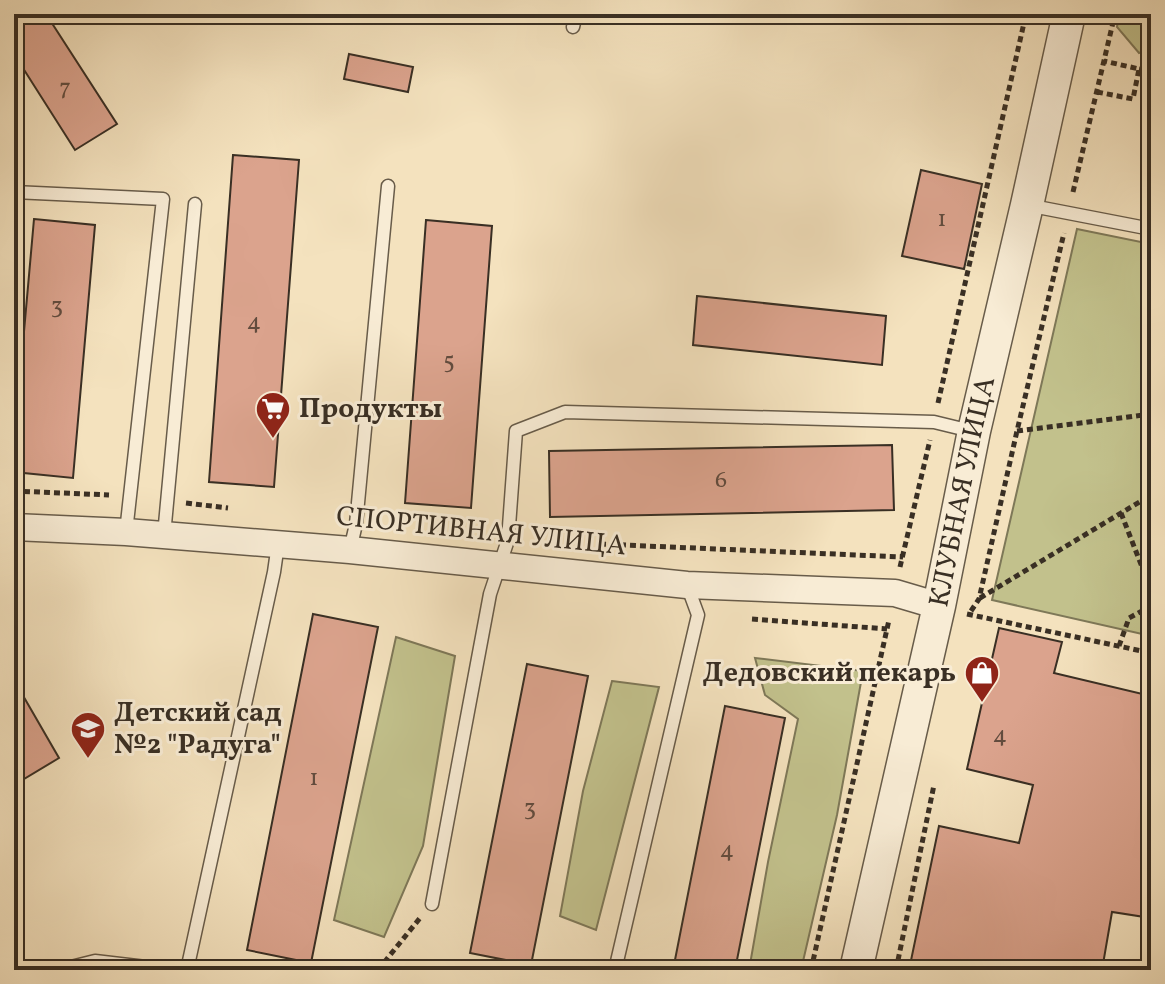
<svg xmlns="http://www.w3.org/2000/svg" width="1165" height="984" viewBox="0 0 1165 984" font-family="Vollkorn,serif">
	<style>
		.green { fill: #c2c18c; stroke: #7e7858; stroke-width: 2 }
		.building { fill: #dba38d; stroke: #392f24; stroke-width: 2 }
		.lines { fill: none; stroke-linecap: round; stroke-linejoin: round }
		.service-casing { stroke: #685c4a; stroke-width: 15 }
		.minor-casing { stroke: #685c4a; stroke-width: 29 }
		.tertiary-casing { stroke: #685c4a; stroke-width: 35 }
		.path { stroke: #392f24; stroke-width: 5; stroke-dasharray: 6 4; stroke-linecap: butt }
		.service { stroke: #f8ecd5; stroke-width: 12 }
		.minor { stroke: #f8ecd5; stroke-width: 26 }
		.tertiary { stroke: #f8ecd5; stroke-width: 32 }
		.labels { text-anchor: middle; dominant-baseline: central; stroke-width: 6; stroke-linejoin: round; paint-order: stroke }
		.number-label { font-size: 24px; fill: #624c3e }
		.poi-label { font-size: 28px; font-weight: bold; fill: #392f24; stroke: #f8ecd5; text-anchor: start }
		.street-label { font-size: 28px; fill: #392f24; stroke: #f8ecd5 }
	</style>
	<rect width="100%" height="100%" fill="#f4e2be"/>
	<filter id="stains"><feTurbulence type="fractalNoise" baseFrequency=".0025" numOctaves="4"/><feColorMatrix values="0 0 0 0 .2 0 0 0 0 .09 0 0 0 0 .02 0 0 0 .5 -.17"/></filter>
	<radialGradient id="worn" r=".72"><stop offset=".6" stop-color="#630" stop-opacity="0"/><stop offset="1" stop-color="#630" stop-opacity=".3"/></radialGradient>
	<path class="green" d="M 1119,14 L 1151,14 L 1151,48 L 1139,53 L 1117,27 Z
		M 1077,229 L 1151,244 L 1151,636 L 992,600 Z
		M 396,637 L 455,656 L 423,846 L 384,937 L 334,920 Z
		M 755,658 L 863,671 L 837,815 L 801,970 L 749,970 L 768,862 L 798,719 L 765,695 Z
		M 612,681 L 659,687 L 596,930 L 560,916 L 583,791 Z"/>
	<path class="building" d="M 14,14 L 46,14 L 117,124 L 75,150 L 14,54 Z
		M 349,54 L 413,67 L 408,92 L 344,79 Z
		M 233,155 L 299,160 L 274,487 L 209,482 Z
		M 921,170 L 982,184 L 964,269 L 902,256 Z
		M 34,219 L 95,225 L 73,478 L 14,472 L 14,444 Z
		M 426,220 L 492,226 L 471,508 L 405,503 Z
		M 697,296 L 886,316 L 882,365 L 693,345 Z
		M 892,445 L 894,510 L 550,517 L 549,451 Z
		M 313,614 L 378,627 L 311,963 L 247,950 Z
		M 999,628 L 1062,642 L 1054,673 L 1151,696 L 1151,918 L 1112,912 L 1102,970 L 909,970 L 939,826 L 1019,843 L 1033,785 L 967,769 Z
		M 527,664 L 588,676 L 531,965 L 470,953 Z
		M 14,680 L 59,758 L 14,785 Z
		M 725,706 L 785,718 L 735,970 L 673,970 Z"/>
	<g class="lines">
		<defs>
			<path id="service" d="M 573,27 L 576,14
				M 14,192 L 163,199 L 126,532
				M 1027,205 L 1151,229
				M 164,535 L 195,204
				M 350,550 L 356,524 L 388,186
				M 432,904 L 490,594 L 508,540 L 516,431 L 565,412 L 934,422 L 971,431
				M 59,970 L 95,961 L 171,970
				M 187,970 L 274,572 L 278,544
				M 615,970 L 698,615 L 687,585"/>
			<path id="minor" d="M 14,527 L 126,532 L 350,550 L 687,585 L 895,593 L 939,606"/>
			<g id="tertiary">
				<path id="s1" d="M 856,970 L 939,606 L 974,431 L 1027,205 L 1069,14"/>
			</g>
		</defs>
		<use href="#service" class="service-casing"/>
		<use href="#minor" class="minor-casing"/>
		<use href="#tertiary" class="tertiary-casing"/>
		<path class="path" d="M 1139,69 L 1151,71
			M 1097,92 L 1133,99 L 1139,69 L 1104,61
			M 1073,192 L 1115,14
			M 938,403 L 1026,14
			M 1017,431 L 1151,414
			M 14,491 L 109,495
			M 186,503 L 228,508
			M 1121,513 L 1151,590
			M 600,544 L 903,557
			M 900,567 L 930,440
			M 980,598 L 1151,495
			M 971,611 L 979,599 L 1017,431 L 1064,233
			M 967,614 L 1151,653
			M 752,619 L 887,629
			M 1119,646 L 1129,618 L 1151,606
			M 378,970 L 420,918
			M 811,970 L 889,620
			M 896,970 L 934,785"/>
		<use href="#service" class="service"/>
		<use href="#minor" class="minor"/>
		<use href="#tertiary" class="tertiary"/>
	</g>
	<defs>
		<symbol id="supermarket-pin" viewBox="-11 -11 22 30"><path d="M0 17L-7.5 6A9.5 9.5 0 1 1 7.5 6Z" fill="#8f2418" stroke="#f8ecd5"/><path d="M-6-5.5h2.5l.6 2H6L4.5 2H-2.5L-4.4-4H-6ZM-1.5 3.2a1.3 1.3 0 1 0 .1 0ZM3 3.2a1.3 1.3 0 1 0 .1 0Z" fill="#fff"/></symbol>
		<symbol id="shop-pin" viewBox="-11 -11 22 30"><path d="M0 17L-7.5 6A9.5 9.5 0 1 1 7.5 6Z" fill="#8f2418" stroke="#f8ecd5"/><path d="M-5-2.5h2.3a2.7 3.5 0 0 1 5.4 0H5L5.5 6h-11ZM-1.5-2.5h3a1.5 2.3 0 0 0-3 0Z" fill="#fff"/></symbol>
		<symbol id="school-pin" viewBox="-11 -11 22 30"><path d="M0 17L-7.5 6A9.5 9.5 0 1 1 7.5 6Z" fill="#8f2418" stroke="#f8ecd5"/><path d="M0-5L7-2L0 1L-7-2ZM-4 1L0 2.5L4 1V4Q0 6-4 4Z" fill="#fff"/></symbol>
	</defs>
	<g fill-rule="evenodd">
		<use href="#supermarket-pin" x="253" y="389" width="40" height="54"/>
		<use href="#shop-pin" x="962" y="653" width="40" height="54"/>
		<use href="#school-pin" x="68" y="709" width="40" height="54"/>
	</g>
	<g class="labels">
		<g class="number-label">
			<text x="65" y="89">7</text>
			<text x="942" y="220">1</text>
			<text x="57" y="307">3</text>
			<text x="254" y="323">4</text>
			<text x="449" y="362">5</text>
			<text x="721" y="481">6</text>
			<text x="1000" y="736">4</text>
			<text x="314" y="779">1</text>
			<text x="530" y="809">3</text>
			<text x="727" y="851">4</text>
		</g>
		<g class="poi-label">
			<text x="299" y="409">Продукты</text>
			<text x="956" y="673" text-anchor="end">Дедовский пекарь</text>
			<text x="114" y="713">Детский сад<tspan x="114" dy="32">№2 "Радуга"</tspan></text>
		</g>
		<g class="street-label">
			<text stroke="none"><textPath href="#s1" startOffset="490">КЛУБНАЯ УЛИЦА</textPath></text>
			<text transform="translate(481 532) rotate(6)">СПОРТИВНАЯ УЛИЦА</text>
		</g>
	</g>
	<rect width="1165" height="984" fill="none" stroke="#f4e2be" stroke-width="48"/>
	<rect x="16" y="16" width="1133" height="952" fill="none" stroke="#392f24" stroke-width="4"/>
	<rect x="24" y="24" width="1117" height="936" fill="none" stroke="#392f24" stroke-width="2"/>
	<rect width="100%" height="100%" filter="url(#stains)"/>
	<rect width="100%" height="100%" fill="url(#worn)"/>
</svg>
